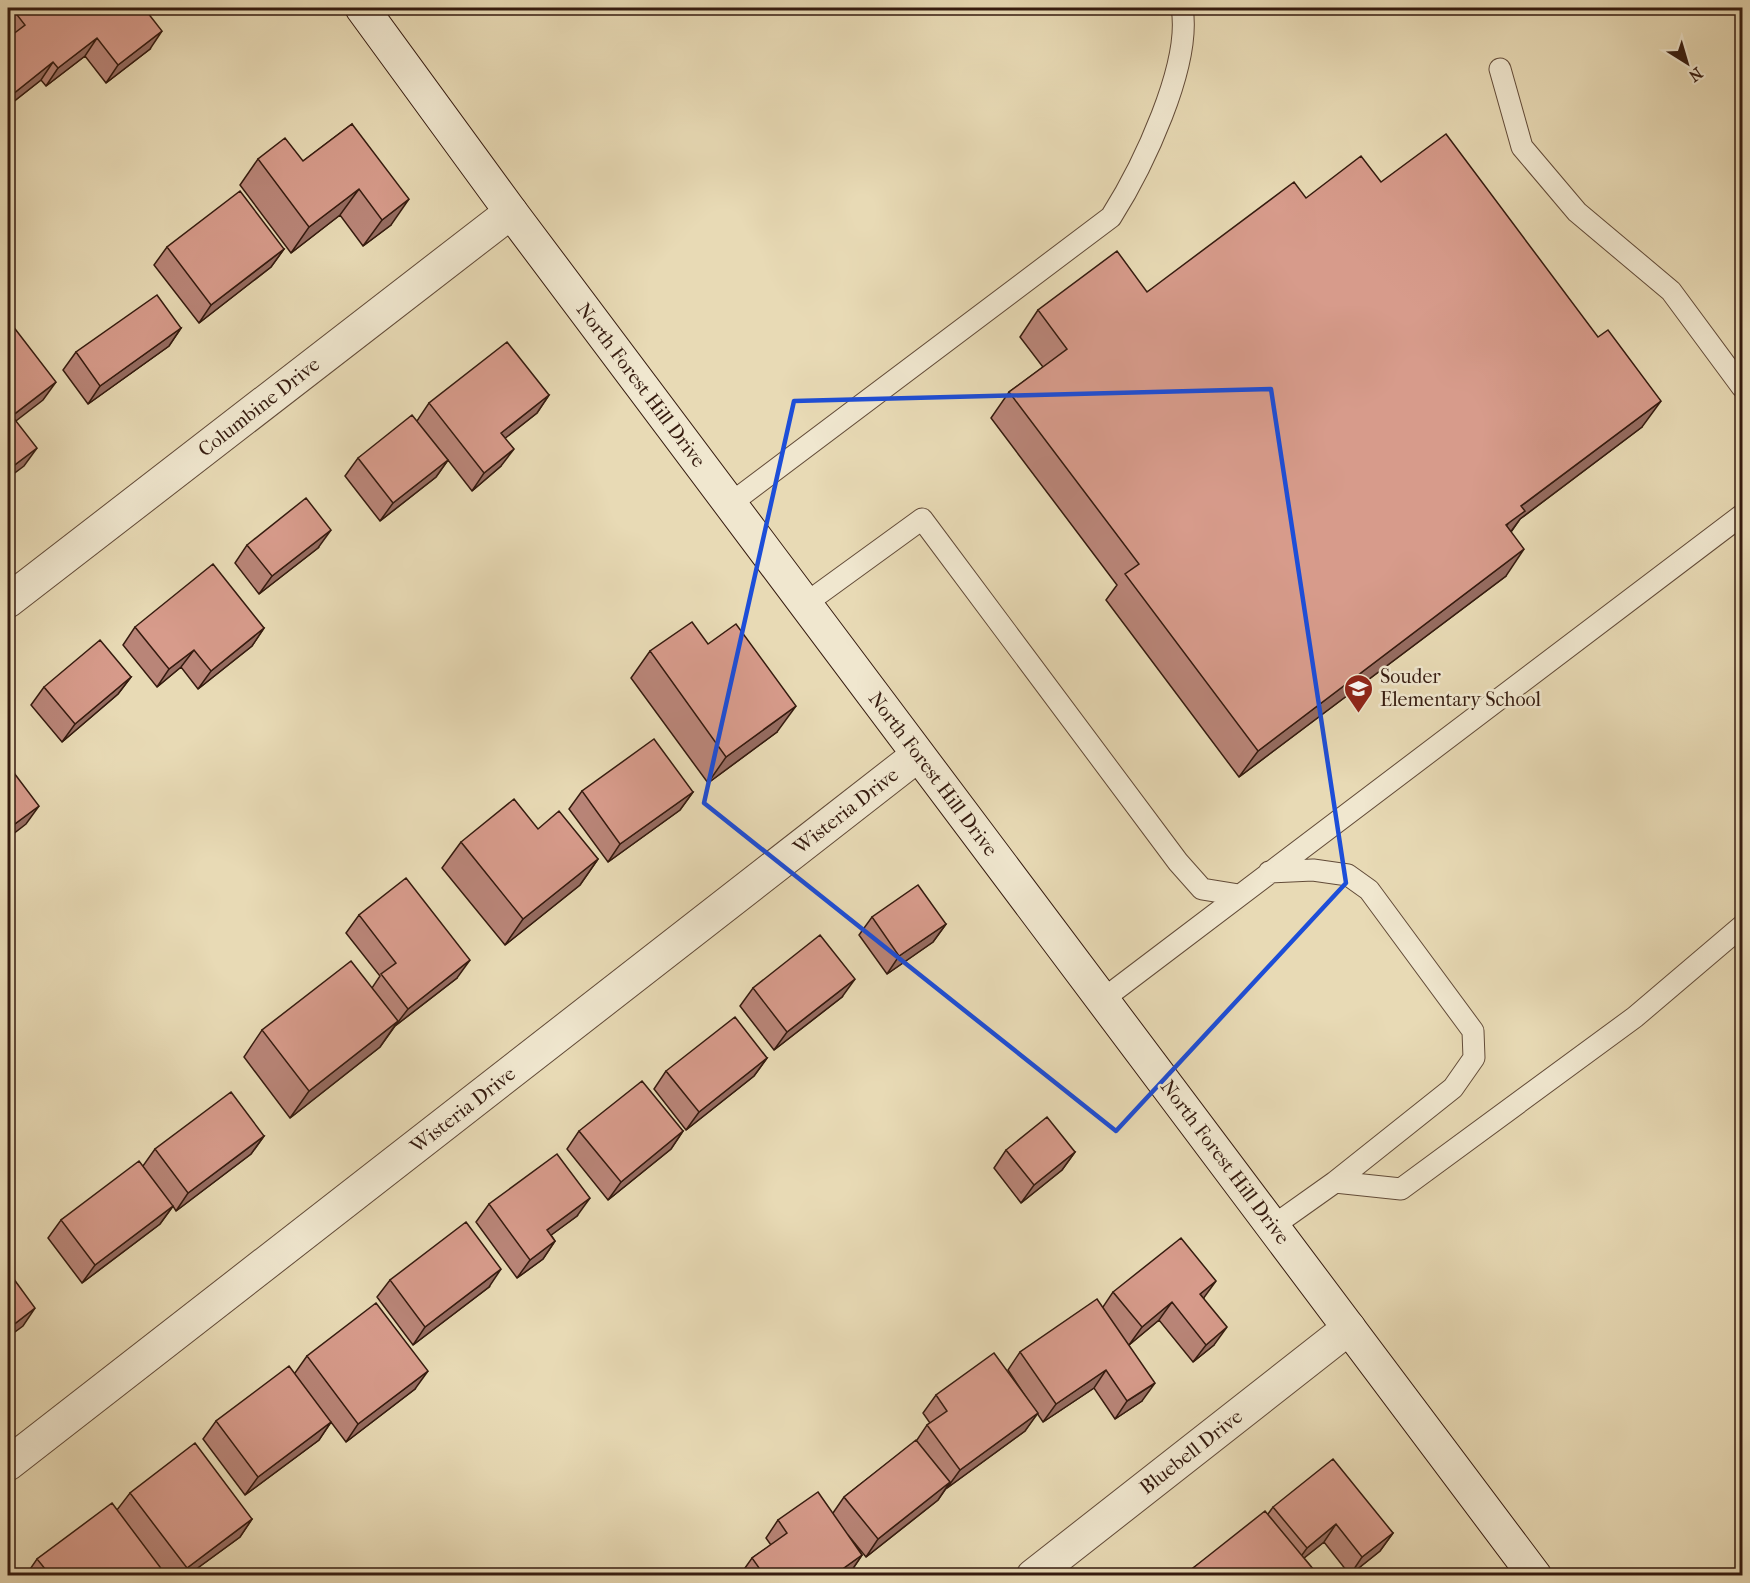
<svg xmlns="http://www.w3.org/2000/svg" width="1750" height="1583" viewBox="0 0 1750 1583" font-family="'IM FELL French Canon',serif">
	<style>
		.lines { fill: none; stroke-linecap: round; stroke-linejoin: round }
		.lane-casing { stroke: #624b38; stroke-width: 23 }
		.street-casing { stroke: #624b38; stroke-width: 35 }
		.secondary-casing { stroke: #351b0f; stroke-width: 35 }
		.lane { stroke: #f0e7cf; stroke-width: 21 }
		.street { stroke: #f0e7cf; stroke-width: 33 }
		.secondary { stroke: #f0e7cf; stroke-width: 33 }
		.wall { fill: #b98578; stroke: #351b0f; stroke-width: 1.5 }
		.shaded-wall { fill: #966c61; stroke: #351b0f; stroke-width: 1.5 }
		.building { fill: #d79b8b; stroke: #351b0f; stroke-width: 1.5 }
		.marked { fill: none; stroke: #1d4ed8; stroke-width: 4.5; stroke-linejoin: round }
		.labels { text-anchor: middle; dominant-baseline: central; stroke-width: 5; stroke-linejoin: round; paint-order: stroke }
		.street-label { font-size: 20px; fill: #351b0f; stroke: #f0e7cf }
		.poi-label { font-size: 20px; fill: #351b0f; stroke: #f0e7cf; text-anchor: start }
	</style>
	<rect width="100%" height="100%" fill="#e8dab5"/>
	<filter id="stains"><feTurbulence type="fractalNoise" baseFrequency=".00333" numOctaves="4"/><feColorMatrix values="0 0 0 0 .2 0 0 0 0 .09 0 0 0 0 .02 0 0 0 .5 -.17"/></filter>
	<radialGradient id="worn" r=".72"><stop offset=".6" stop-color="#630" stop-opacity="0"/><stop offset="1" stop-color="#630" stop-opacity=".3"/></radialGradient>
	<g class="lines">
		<defs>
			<path id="lane" d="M 1500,69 L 1522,147 L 1577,212 L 1671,291 L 1742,387
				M 730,504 L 1111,217 C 1142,168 1192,65 1182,8
				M 805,604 L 922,519 L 1178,862 L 1202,889 L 1239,895
				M 1269,872 L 1313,870 L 1348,875 L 1369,890 L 1473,1031 L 1474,1058 L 1453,1088 L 1335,1182
				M 1102,1000 L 1742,515
				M 1273,1226 L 1335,1182 L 1401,1189 L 1635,1017 L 1742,926"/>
			<path id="street" d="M 8,601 L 511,212
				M 8,1464 L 918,755
				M 1033,1576 L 1349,1328"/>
			<path id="secondary" d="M 362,8 L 511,212 L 1535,1576"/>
		</defs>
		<use href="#lane" class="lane-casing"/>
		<use href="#street" class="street-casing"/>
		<use href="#secondary" class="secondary-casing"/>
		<use href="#lane" class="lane"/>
		<use href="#street" class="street"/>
		<use href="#secondary" class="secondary"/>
	</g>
	<path class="wall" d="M 14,11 L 150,49 L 106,83 L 85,56 L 46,86 L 41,80 L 8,106 L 8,20 Z
		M 352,124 L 391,225 L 363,246 L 340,215 L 291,253 L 240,185 L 258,159 L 303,161 Z
		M 1381,182 L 1642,427 L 1520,519 L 1511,532 L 1506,576 L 1239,777 L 1106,600 L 1117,585 L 991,418 L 1009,392 L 1043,367 L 1020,337 L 1038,310 L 1147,292 L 1306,198 Z
		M 167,247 L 284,249 L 271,267 L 199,323 L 154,265 Z
		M 181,328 L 169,346 L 88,404 L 63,370 L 76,352 Z
		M 549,395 L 537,413 L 505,438 L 501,466 L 472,491 L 448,460 L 436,477 L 380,521 L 345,476 L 358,458 L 417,421 L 429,403 Z
		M 247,545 L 318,548 L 259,594 L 235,563 Z
		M 135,627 L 264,628 L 252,646 L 198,689 L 181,667 L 157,687 L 123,645 Z
		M 650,651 L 777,732 L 708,783 L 631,678 Z
		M 131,677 L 118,694 L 62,742 L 31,705 L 44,687 Z
		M 582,791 L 693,792 L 680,810 L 608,862 L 569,809 Z
		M 538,829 L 598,859 L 580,885 L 505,945 L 442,868 L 461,842 Z
		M 359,915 L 457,978 L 395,1026 L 380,1047 L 290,1118 L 244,1057 L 262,1030 L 372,988 L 380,976 L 346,933 Z
		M 872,917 L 946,924 L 933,942 L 887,974 L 859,935 Z
		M 753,988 L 842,997 L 774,1050 L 740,1006 Z
		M 767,1058 L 754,1076 L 686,1130 L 654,1089 L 666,1071 Z
		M 579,1131 L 683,1131 L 671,1149 L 608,1200 L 567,1149 Z
		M 264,1136 L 251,1154 L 176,1211 L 173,1206 L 160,1224 L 82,1283 L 48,1238 L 61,1220 L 143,1166 L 155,1149 Z
		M 1006,1150 L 1075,1152 L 1062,1170 L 1021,1203 L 994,1168 Z
		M 489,1204 L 577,1216 L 551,1235 L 555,1241 L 543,1259 L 517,1278 L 476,1222 Z
		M 390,1280 L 489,1287 L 413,1345 L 377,1297 Z
		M 1113,1292 L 1204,1299 L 1214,1345 L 1193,1362 L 1159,1320 L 1129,1345 L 1142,1401 L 1115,1419 L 1094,1388 L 1043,1422 L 1037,1413 L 1025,1431 L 947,1488 L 947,1487 L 938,1500 L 866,1557 L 848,1535 L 862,1555 L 850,1573 L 847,1575 L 740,1575 L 752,1558 L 771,1545 L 766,1538 L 778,1520 L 833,1513 L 844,1497 L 917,1440 L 927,1425 L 930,1423 L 923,1413 L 936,1395 L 1030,1403 L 1008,1370 L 1020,1352 L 1103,1307 Z
		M 307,1356 L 415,1389 L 346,1442 L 331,1422 L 319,1440 L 245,1495 L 203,1439 L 216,1421 L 295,1373 Z
		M 130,1493 L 252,1519 L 240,1537 L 188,1575 L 166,1575 L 163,1571 L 160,1575 L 26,1575 L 37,1559 L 117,1510 Z
		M 1273,1507 L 1393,1533 L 1380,1551 L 1350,1575 L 1324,1542 L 1304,1558 L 1318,1575 L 1188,1575 L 1193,1568 L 1268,1514 Z"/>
	<path class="shaded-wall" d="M 162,31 L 150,49 L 106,83 L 118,65 Z
		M 97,38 L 85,56 L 46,86 L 58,68 Z
		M 53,62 L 41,80 L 8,106 L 8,98 Z
		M 359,189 L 340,215 L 291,253 L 309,227 Z
		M 409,199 L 391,225 L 363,246 L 382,220 Z
		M 284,249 L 271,267 L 199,323 L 211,305 Z
		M 181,328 L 169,346 L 88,404 L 100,386 Z
		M 56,382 L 43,400 L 8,427 L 12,416 Z
		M 549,395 L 537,413 L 489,451 L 501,433 Z
		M 1661,401 L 1642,427 L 1520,519 L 1507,537 L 1488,551 L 1521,506 Z
		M 37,448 L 24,466 L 8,478 L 8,470 Z
		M 514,449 L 501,466 L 472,491 L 484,473 Z
		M 448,460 L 436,477 L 380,521 L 393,503 Z
		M 331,530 L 318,548 L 259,594 L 272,576 Z
		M 1524,549 L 1506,576 L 1239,777 L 1258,751 Z
		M 264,628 L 252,646 L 198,689 L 211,671 Z
		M 194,650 L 181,667 L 157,687 L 169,669 Z
		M 131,677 L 118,694 L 62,742 L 75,724 Z
		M 796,706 L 777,732 L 708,783 L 726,757 Z
		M 693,792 L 680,810 L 608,862 L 620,844 Z
		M 39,806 L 26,824 L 8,838 L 8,829 Z
		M 598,859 L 580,885 L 505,945 L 523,919 Z
		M 946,924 L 933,942 L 887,974 L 899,956 Z
		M 470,960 L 457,978 L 395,1026 L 408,1009 Z
		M 855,979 L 842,997 L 774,1050 L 787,1032 Z
		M 398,1021 L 380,1047 L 290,1118 L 309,1091 Z
		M 767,1058 L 754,1076 L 686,1130 L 699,1112 Z
		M 683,1131 L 671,1149 L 608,1200 L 621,1182 Z
		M 264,1136 L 251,1154 L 176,1211 L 188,1193 Z
		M 1075,1152 L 1062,1170 L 1021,1203 L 1034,1185 Z
		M 590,1198 L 577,1216 L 535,1247 L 547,1230 Z
		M 173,1206 L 160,1224 L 82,1283 L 95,1265 Z
		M 555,1241 L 543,1259 L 517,1278 L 530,1260 Z
		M 501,1269 L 489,1287 L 413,1345 L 425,1327 Z
		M 1216,1281 L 1203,1299 L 1200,1294 Z
		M 1172,1302 L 1159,1320 L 1129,1345 L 1142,1327 Z
		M 35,1308 L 23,1326 L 8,1337 L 8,1329 Z
		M 1227,1327 L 1214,1345 L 1193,1362 L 1206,1345 Z
		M 1106,1370 L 1094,1388 L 1043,1422 L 1056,1404 Z
		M 428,1371 L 415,1389 L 346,1442 L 358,1424 Z
		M 1155,1383 L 1142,1401 L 1115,1419 L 1127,1401 Z
		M 1038,1413 L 1025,1431 L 947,1488 L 960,1470 Z
		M 331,1422 L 319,1440 L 245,1495 L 258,1477 Z
		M 950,1482 L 938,1500 L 866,1557 L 878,1539 Z
		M 252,1519 L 240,1537 L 188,1575 L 182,1575 L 187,1568 Z
		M 1336,1524 L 1324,1542 L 1294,1566 L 1307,1548 Z
		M 1393,1533 L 1380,1551 L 1350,1575 L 1362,1557 Z
		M 862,1555 L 850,1573 L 847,1575 L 834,1575 Z"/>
	<path class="building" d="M 18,8 L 144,8 L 162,31 L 118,65 L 97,38 L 58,68 L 53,62 L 8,98 L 8,38 L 25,25 L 14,11 Z
		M 352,124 L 409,199 L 382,220 L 359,189 L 309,227 L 258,159 L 285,138 L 303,161 Z
		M 1446,134 L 1598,337 L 1608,330 L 1661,401 L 1521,506 L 1525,511 L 1506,525 L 1524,549 L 1258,751 L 1125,574 L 1139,564 L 1009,392 L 1067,349 L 1038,310 L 1117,251 L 1147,292 L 1294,182 L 1306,198 L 1361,156 L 1381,182 Z
		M 240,191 L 284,249 L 211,305 L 167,247 Z
		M 157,295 L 181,328 L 100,386 L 76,352 Z
		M 9,321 L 56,382 L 12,416 L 37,448 L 8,470 L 8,322 Z
		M 507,342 L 549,395 L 501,433 L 514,449 L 484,473 L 429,403 Z
		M 412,415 L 448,460 L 393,503 L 358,458 Z
		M 306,498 L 331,530 L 272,576 L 247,545 Z
		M 213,564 L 264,628 L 211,671 L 194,650 L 169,669 L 135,627 Z
		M 692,622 L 708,644 L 736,624 L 796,706 L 726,757 L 650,651 Z
		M 100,640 L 131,677 L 75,724 L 44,687 Z
		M 654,739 L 693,792 L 620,844 L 582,791 Z
		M 8,765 L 39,806 L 8,829 Z
		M 514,799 L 538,829 L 559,811 L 598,859 L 523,919 L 461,842 Z
		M 406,878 L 470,960 L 408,1009 L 381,974 L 396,963 L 359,915 Z
		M 918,885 L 946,924 L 899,956 L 872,917 Z
		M 820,935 L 855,979 L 787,1032 L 753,988 Z
		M 351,961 L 398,1021 L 309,1091 L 262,1030 Z
		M 735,1017 L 767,1058 L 699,1112 L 666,1071 Z
		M 642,1081 L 683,1131 L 621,1182 L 579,1131 Z
		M 231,1092 L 264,1136 L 188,1193 L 155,1149 Z
		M 1047,1117 L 1075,1152 L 1034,1185 L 1006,1150 Z
		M 557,1154 L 590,1198 L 547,1230 L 555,1241 L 530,1260 L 489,1204 Z
		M 139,1161 L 173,1206 L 95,1265 L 61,1220 Z
		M 466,1222 L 501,1269 L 425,1327 L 390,1280 Z
		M 1181,1238 L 1216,1281 L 1200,1294 L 1227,1327 L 1206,1345 L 1172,1302 L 1142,1327 L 1113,1292 Z
		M 8,1271 L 35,1308 L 8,1329 Z
		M 1097,1299 L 1155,1383 L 1127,1401 L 1106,1370 L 1056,1404 L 1020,1352 Z
		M 376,1303 L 428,1371 L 358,1424 L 307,1356 Z
		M 994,1353 L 1038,1413 L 960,1470 L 927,1425 L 947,1411 L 936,1395 Z
		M 289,1366 L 331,1422 L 258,1477 L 216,1421 Z
		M 916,1440 L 950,1482 L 878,1539 L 844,1497 Z
		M 195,1443 L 252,1519 L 187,1568 L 130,1493 Z
		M 1333,1459 L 1393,1533 L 1362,1557 L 1336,1524 L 1307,1548 L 1273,1507 Z
		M 818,1492 L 862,1555 L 834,1575 L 764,1575 L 752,1558 L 787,1533 L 778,1520 Z
		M 112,1503 L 163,1571 L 157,1575 L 50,1575 L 37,1559 Z
		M 1265,1511 L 1318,1575 L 1199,1575 L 1193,1568 Z"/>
	<path class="marked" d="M 1271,389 L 1346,883 L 1116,1131 L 704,803 L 794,401 Z"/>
	<defs>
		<symbol id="school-pin" viewBox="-11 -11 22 30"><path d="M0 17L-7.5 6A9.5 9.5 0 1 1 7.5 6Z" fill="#8f2418" stroke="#f0e7cf"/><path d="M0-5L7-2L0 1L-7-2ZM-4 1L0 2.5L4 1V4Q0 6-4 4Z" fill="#fff"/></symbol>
	</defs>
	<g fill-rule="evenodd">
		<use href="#school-pin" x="1342" y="672" width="33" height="45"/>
	</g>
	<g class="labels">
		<g class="street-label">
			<text transform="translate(641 385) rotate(53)">North Forest Hill Drive</text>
			<text transform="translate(259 407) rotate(-38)">Columbine Drive</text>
			<text transform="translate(933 774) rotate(53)">North Forest Hill Drive</text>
			<text transform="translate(846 811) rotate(-38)">Wisteria Drive</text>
			<text transform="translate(463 1110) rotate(-38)">Wisteria Drive</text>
			<text transform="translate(1225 1162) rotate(53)">North Forest Hill Drive</text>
			<text transform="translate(1191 1452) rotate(-38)">Bluebell Drive</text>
		</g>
		<g class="poi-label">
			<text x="1380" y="676">Souder<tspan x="1380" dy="23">Elementary School</tspan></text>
		</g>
	</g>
	<rect width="1750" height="1583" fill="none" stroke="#e8dab5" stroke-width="30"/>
	<rect x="9" y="9" width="1732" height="1565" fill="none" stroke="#351b0f" stroke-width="3"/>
	<rect x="15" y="15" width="1720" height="1553" fill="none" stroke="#351b0f" stroke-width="1.5"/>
	<g transform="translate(1687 63) rotate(143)" stroke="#f0e7cf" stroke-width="4.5" paint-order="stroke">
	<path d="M0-4.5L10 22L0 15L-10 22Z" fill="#351b0f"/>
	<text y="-9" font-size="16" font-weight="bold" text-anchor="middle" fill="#351b0f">N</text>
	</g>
	<rect width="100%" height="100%" filter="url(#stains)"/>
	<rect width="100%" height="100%" fill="url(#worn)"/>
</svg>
